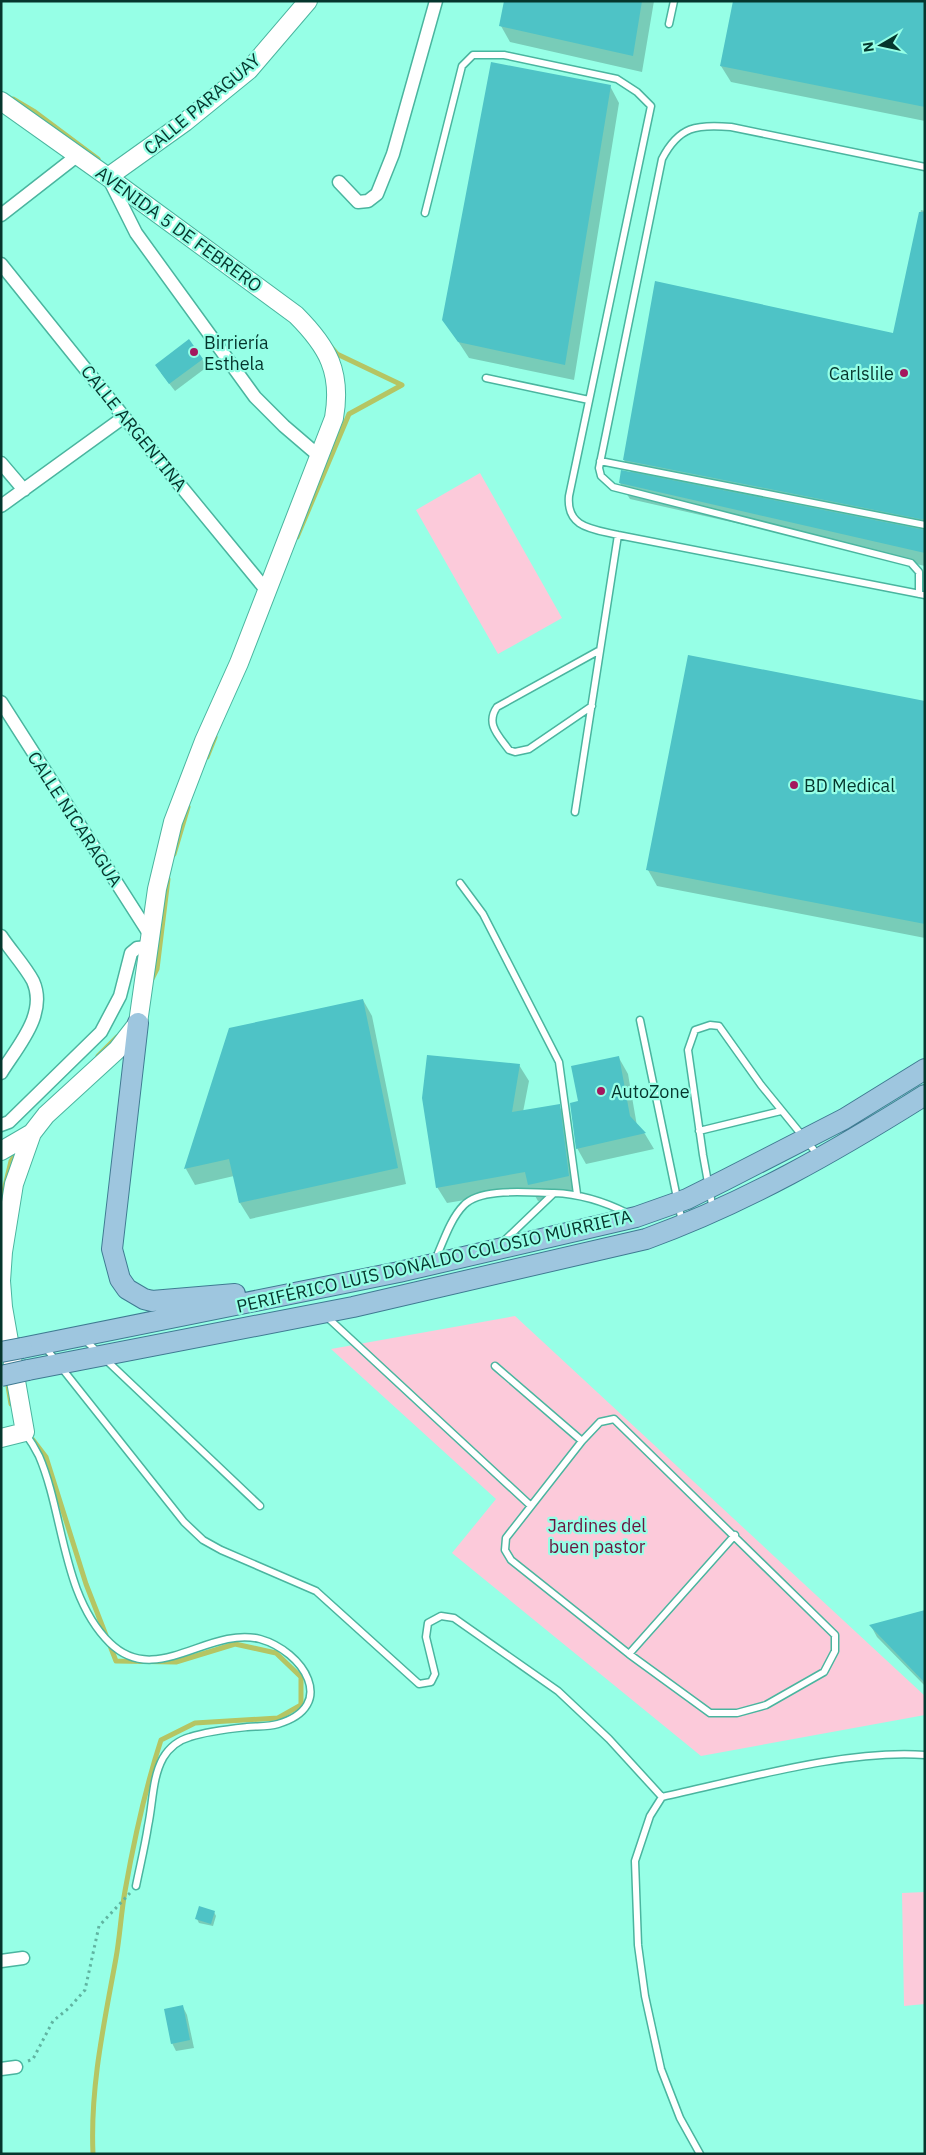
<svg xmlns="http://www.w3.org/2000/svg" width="926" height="2155" viewBox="0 0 926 2155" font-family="'IBM Plex Sans',sans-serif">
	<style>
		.green { fill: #fccada }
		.shadow { fill: #0003 }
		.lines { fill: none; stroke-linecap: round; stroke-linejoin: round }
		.stream { stroke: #b5c563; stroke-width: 5 }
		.building { fill: #4ec3c6 }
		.lane-casing { stroke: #4ab59f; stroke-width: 9 }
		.street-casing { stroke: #4ab59f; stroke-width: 15 }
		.secondary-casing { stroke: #4ab59f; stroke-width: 20 }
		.primary-casing { stroke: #3f7b92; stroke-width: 22 }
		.path { stroke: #60b4a1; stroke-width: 3; stroke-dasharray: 2.5 4; stroke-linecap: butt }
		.lane { stroke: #fff; stroke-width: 6 }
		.street { stroke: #fff; stroke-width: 12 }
		.secondary { stroke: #fff; stroke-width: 18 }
		.primary { stroke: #9ec6df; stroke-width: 20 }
		.primary-bridge-casing { stroke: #3f7b92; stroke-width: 22; stroke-linecap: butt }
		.primary-bridge { stroke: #9ec6df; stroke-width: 20 }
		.poi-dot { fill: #a4185e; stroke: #96ffe6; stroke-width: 2 }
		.labels { text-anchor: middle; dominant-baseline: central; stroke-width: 4.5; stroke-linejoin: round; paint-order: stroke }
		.street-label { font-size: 18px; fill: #05362d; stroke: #96ffe6 }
		.poi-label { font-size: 18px; fill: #05362d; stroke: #96ffe6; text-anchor: start }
		.park-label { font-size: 18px; fill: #6b153e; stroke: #96ffe6 }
	</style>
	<rect width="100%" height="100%" fill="#96ffe6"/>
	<path class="green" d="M 480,473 L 562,618 L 498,654 L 416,510 Z
		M 515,1316 L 925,1696 L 925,1715 L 701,1756 L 452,1553 L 496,1499 L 331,1349 Z
		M 925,1892 L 925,2004 L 904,2006 L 902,1893 Z"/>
	<path class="shadow" d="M 505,1 L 654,1 L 642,72 L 510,42 L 501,26 Z
		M 925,1 L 925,121 L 731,82 L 721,66 Z
		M 610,86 L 619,103 L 574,380 L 469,358 L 444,320 Z
		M 921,210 L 925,211 L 925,566 L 630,499 L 620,483 L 632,474 L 624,460 L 894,334 Z
		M 202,359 L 207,367 L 175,391 L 161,373 Z
		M 925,702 L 925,938 L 657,886 L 648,870 Z
		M 363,1000 L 372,1016 L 406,1184 L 250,1219 L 240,1203 L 234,1176 L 195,1185 L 186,1169 L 230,1029 Z
		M 619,1058 L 628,1074 L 637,1126 L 645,1134 L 654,1149 L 586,1164 L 577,1148 L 580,1102 Z
		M 519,1065 L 529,1081 L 523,1112 L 559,1106 L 568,1122 L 578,1193 L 538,1201 L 531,1189 L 447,1203 L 437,1187 Z
		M 925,1612 L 925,1686 L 877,1637 L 871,1626 Z
		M 214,1912 L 216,1916 L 213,1926 L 199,1923 L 197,1919 Z
		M 183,2007 L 187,2015 L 194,2048 L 176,2051 L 172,2043 Z"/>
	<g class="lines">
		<path class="stream" d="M 13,99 L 35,112 L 98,159
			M 297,537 L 349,414 L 402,385 L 337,354 L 331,347
			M 207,757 L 215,737
			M 174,854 L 188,807
			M 152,979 L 157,969 L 168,879
			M 98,1056 L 117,1037
			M 1,1203 L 11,1161 L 18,1150
			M 7,1380 L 11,1404
			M 33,1440 L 46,1457 L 86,1584 L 116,1661 L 176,1662 L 235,1644 L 276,1653 L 301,1677 L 301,1705 L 278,1718 L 195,1723 L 161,1740 C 145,1789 134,1840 125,1891 C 121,1913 120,1936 116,1958 C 104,2024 90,2087 93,2154"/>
	</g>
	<path class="building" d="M 504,1 L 642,1 L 633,56 L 499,26 Z
		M 733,1 L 925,1 L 925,107 L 720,66 Z
		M 491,62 L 611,85 L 565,365 L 458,342 L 442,320 Z
		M 919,212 L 925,212 L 925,520 L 623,460 L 655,281 L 893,333 Z
		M 189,339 L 203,359 L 169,384 L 155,365 Z
		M 621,470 L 925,530 L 925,553 L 619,483 Z
		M 688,655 L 925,701 L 925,924 L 646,870 Z
		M 363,999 L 398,1168 L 239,1203 L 229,1159 L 184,1169 L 229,1028 Z
		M 427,1055 L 520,1064 L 512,1112 L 560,1104 L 569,1176 L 528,1185 L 525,1172 L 436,1188 L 422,1098 Z
		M 619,1056 L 630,1116 L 646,1133 L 576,1149 L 570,1103 L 578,1101 L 571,1066 Z
		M 925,1610 L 925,1683 L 869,1625 Z
		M 199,1906 L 215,1911 L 211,1924 L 195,1919 Z
		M 183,2005 L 190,2040 L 171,2044 L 164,2009 Z"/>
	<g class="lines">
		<defs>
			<path id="lane" d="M 669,24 L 674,1
				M 425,213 L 462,66 L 473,55 L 504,55 L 617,79 L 637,92 L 651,106 L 569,496 C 566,528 593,529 618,535 L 925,595
				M 486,378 L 589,400
				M 600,461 L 925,525
				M 919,594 L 919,572 L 911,563 L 613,487 L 601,476 L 599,468 L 662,159 C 679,126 697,124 731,127 L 925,167
				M 592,706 L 529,749 L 515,752 L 509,750 C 499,736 485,724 497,707 L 600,650
				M 575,812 L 618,535
				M 460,883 L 483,914 L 559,1062 L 577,1194
				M 640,1020 L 682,1222
				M 699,1131 L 781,1111
				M 713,1210 L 703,1155 L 688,1050 L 695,1030 L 710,1025 L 719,1026 L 761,1085 L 818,1155
				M 505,1240 L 554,1193 C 581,1194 603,1201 627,1213
				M 435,1260 C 443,1243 450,1219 464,1205 C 481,1187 530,1193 554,1193
				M 327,1317 L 531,1506
				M 84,1339 L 260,1506
				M 45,1347 L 184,1522 L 203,1540 L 221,1550 L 316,1591 L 419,1684 L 431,1682 L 435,1674 L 426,1637 L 428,1623 L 441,1616 L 454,1618 L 558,1691 L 609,1739 L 662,1797
				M 495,1366 L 582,1441
				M 614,1419 L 835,1635 L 835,1651 L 824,1672 L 766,1705 L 737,1713 L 710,1713 L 629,1654 L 511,1560 L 505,1550 L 506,1538 L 582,1441 L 600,1422 Z
				M 25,1433 C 30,1440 35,1448 39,1456 C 64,1514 62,1596 110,1643 C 156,1688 208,1626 260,1639 C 303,1651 339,1706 278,1724 C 268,1727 257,1726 247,1727 C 228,1729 208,1731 190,1737 C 179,1740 169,1748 163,1758 C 152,1778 153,1803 148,1826 C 145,1846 140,1866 136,1886
				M 629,1654 L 735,1535
				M 700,2154 L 680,2118 L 661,2069 L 645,1996 L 638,1945 L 635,1861 L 650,1816 L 662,1797 C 741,1780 845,1749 925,1755"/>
			<path id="street" d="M 109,179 L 136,233 L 255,397 L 284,426 L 319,456
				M 339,182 L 358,202 L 368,201 L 377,194 L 393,154 L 436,1
				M 1,215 L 78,155
				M 1,264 L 124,417 L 267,591
				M 1,463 L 24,490
				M 1,506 L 124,417
				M 1,702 L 150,935
				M 1,936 C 11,951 25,966 33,981 C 48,1014 17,1047 1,1073
				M 1,1125 L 9,1122 L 101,1032 L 120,996 L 131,953 L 137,948 L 148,947
				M 1,1961 L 23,1958
				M 1,2069 L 16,2067"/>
			<path id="secondary" d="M 1,101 L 108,177 L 296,315 C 328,347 342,372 334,418 L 239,663 L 204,741 L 173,822 L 157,889 L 138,1023 L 117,1050 L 46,1115 L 32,1133 L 14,1184 L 3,1252 L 1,1281 L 3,1307 L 25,1432 L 1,1438
				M 108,177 L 185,122 L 249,70 L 308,1
				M 1,1151 L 32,1133"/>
			<path id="primary" d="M 138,1023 L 112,1249 L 120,1279 L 127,1289 L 144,1299 L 152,1301 L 235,1294
				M 22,1348 L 399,1272 L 636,1217 L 687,1199 L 725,1180 L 844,1119 L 925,1069
				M 28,1370 L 353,1307 L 646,1239 C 745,1203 836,1151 925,1095"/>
		</defs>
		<use href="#lane" class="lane-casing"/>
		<use href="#street" class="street-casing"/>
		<use href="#secondary" class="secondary-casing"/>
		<use href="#primary" class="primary-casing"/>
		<path class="path" d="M 28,2061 L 33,2059 L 53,2021 L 69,2008 L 85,1990 L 99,1926 L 130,1893"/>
		<use href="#lane" class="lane"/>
		<use href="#street" class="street"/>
		<use href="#secondary" class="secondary"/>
		<use href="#primary" class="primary"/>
		<defs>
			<path id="primary-bridge" d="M 1,1352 L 22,1348
				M 1,1376 L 28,1370"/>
		</defs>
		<use href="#primary-bridge" class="primary-bridge-casing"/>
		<use href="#primary-bridge" class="primary-bridge"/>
	</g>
	<g class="poi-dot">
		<circle cx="194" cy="352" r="5"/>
		<circle cx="904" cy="373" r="5"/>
		<circle cx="794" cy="785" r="5"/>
		<circle cx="601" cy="1091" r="5"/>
	</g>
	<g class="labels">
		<g class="street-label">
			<text transform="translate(202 104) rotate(-40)">CALLE PARAGUAY</text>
			<text transform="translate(179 229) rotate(36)">AVENIDA 5 DE FEBRERO</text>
			<text transform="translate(134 428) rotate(51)">CALLE ARGENTINA</text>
			<text transform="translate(75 819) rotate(57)">CALLE NICARAGUA</text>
			<text transform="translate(434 1261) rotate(-13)">PERIFÉRICO LUIS DONALDO COLOSIO MURRIETA</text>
		</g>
		<g class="poi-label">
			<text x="204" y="342">Birriería<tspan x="204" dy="21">Esthela</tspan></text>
			<text x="894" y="373" text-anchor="end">Carlslile</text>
			<text x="804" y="785">BD Medical</text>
			<text x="611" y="1091">AutoZone</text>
		</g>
		<g class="park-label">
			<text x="597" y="1525">Jardines del<tspan x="597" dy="21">buen pastor</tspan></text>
		</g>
	</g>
	<rect width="926" height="2155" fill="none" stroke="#05362d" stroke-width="5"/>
	<g transform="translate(881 45) rotate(261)" stroke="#96ffe6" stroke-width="4" paint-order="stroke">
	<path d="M0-4L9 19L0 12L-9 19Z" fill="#05362d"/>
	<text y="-8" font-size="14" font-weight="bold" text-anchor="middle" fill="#05362d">N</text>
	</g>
</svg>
